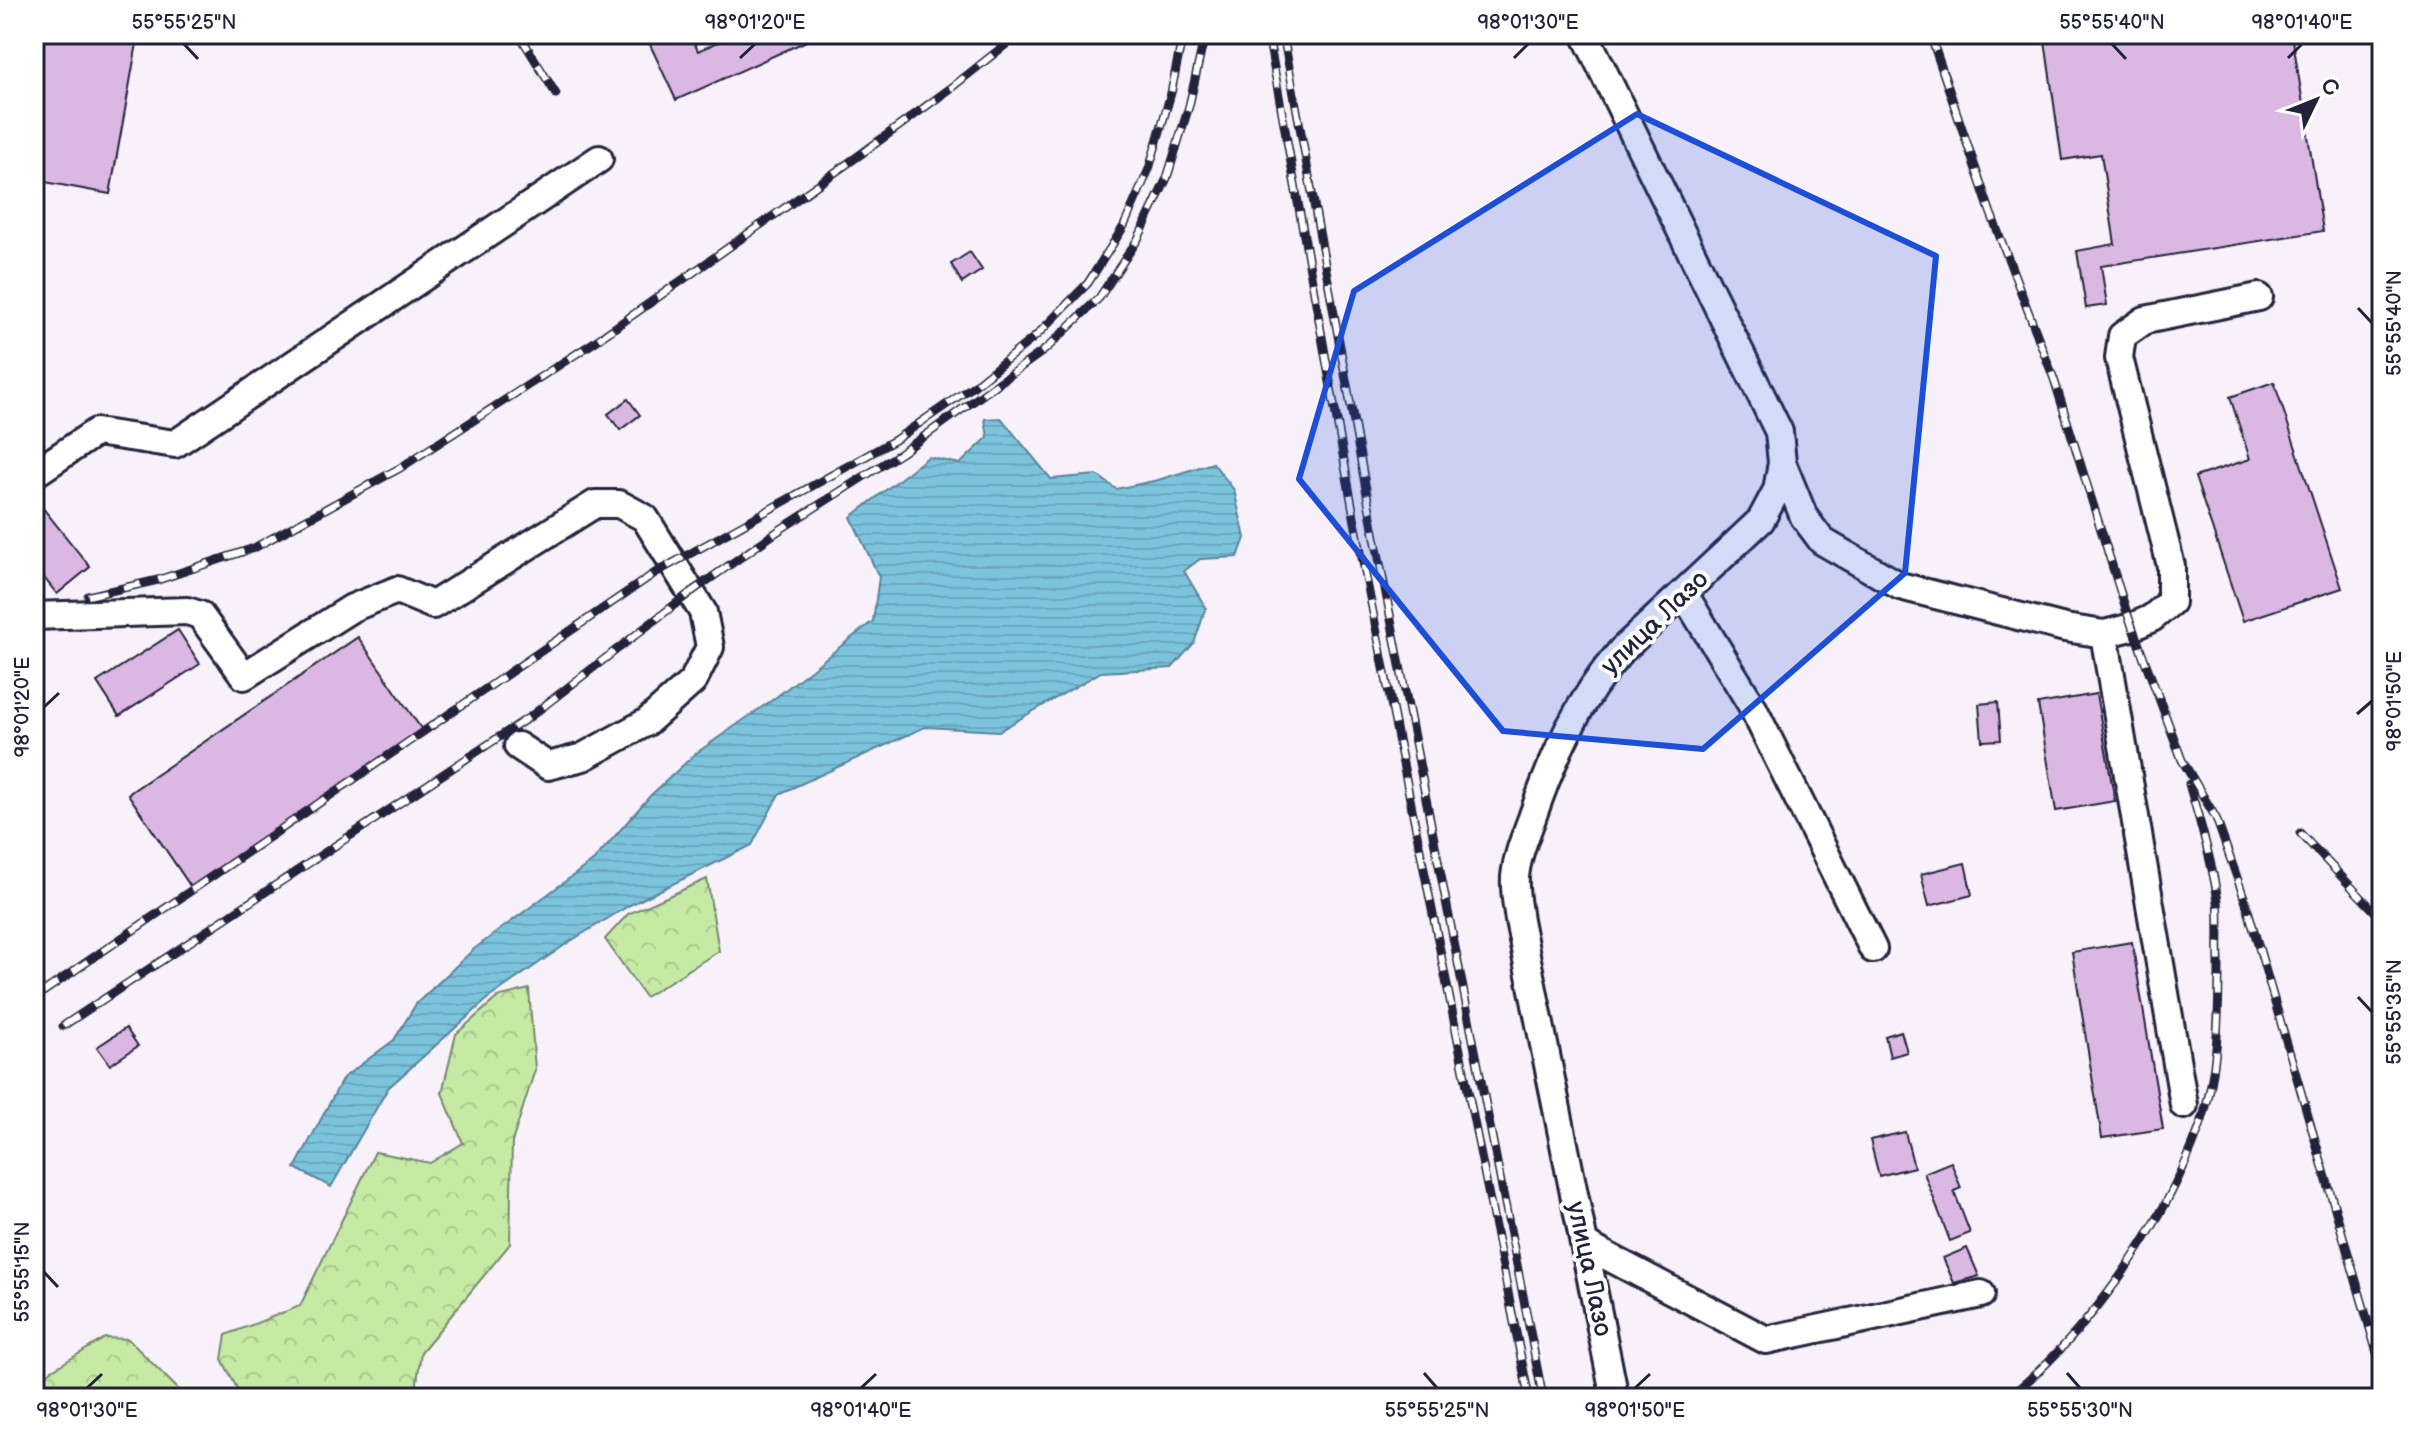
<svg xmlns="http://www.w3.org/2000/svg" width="2416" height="1432" viewBox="0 0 2416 1432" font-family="'Balsamiq Sans',sans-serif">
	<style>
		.forest { fill: url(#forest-crowns); stroke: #748670; stroke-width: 2 }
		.water { fill: url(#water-rules); stroke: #58839c; stroke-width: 2 }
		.building { fill: #dbb8e3; stroke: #22223b; stroke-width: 2 }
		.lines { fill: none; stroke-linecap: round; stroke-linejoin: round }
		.minor-casing { stroke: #22223b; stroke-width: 32 }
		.minor { stroke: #fff; stroke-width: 26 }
		.rail-casing { stroke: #22223b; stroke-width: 9 }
		.rail { stroke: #fff; stroke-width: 6; stroke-dasharray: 18; stroke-linecap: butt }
		.marked { fill: #1d4ed8; fill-opacity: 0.2; stroke: #1d4ed8; stroke-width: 6; stroke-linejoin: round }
		.ticks { fill: none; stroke: #22223b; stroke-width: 3 }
		.labels { text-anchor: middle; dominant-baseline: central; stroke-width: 8; stroke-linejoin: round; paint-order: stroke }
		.street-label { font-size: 26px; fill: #22223b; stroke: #fff }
		.neatline { fill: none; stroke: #22223b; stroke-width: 3 }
		.ticks-label { font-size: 20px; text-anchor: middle; fill: #22223b }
	</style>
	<defs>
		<pattern id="forest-crowns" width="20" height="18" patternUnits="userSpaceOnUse" patternTransform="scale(2)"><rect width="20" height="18" fill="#c6eaa4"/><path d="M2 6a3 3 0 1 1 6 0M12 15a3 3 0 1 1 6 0" fill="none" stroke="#aac88e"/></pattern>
		<pattern id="water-rules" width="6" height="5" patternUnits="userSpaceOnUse" patternTransform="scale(2)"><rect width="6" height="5" fill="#7cc4dc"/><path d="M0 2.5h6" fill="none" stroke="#6ba8be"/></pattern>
	</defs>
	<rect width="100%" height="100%" fill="#f8f1f9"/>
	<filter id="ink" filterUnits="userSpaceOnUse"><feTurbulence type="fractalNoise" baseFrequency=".0125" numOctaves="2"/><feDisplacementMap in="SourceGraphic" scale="16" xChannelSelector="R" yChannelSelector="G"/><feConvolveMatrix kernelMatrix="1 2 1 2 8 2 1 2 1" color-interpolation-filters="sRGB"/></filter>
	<g filter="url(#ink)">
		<path class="forest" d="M 707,879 L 719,951 L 645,997 L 605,939 L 628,914 Z
			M 529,989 L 535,1070 L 512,1142 L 510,1244 L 421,1352 L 415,1398 L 242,1398 L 222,1359 L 226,1335 L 300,1306 L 375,1152 L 430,1163 L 463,1143 L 442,1093 L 456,1034 L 498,997 Z
			M 105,1338 L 128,1339 L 178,1389 L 179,1398 L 35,1398 L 34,1381 Z"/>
		<path class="water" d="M 1001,418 L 1051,479 L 1097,475 L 1116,489 L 1158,480 L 1213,463 L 1234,490 L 1245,538 L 1238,557 L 1200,559 L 1184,571 L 1206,608 L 1194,643 L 1172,668 L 1101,672 L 999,731 L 925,727 L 779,794 L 752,845 L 630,905 L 569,942 L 490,997 L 388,1088 L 331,1187 L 295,1168 L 343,1078 L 394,1040 L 416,1004 L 474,949 L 594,860 L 650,796 L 695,754 L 775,698 L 873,621 L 879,577 L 851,517 L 928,457 L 960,464 L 988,437 L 985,419 Z"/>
		<path class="building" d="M 42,34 L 89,34 L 137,43 L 110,194 L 34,180 L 34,81 Z
			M 645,34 L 690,34 L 698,51 L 736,34 L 822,34 L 676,100 Z
			M 2044,34 L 2292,34 L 2323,231 L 2101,266 L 2107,305 L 2086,308 L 2077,251 L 2115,244 L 2101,154 L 2062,160 Z
			M 970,252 L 982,270 L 962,283 L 951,264 Z
			M 2274,382 L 2342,588 L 2243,621 L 2195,477 L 2250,459 L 2230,397 Z
			M 628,399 L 640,415 L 620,430 L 608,414 Z
			M 34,497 L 90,567 L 57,594 L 34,565 Z
			M 178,630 L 200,664 L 119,716 L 97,682 Z
			M 358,637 L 422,730 L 191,887 L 128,794 Z
			M 2096,694 L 2115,801 L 2056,811 L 2038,704 Z
			M 1998,702 L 2001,740 L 1982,741 L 1979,704 Z
			M 1965,863 L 1972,895 L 1929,906 L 1921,874 Z
			M 2132,942 L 2163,1129 L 2102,1138 L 2072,952 Z
			M 126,1028 L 138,1046 L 110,1065 L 97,1047 Z
			M 1901,1031 L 1907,1052 L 1890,1057 L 1885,1036 Z
			M 1905,1132 L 1914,1167 L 1879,1176 L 1870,1140 Z
			M 1951,1162 L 1961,1188 L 1954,1191 L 1970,1233 L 1950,1241 L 1924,1173 Z
			M 1967,1248 L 1979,1276 L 1954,1283 L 1943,1258 Z"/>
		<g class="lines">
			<defs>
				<path id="minor" d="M 1585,34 L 1779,432 L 1782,463 L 1777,490 L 1761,520 L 1621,651 C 1578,700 1553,757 1532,818 C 1525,837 1517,856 1515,877 C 1514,891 1517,906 1519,920 L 1615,1398
					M 1782,463 L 1804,517 L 1822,541 L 1900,586 L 2065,628 L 2104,634 L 2132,627 L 2152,618 L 2171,602 L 2171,566 L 2119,358 L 2122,336 L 2145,320 L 2259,297
					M 34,474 L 96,432 L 175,444 L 599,159
					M 1684,594 L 1751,704 L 1873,949
					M 34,616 L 187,611 L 200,615 L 244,676 L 352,608 L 397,590 L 433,605 L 595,504 L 619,504 L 645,518 L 703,612 L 710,647 L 693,681 L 647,722 L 583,757 L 548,766 L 518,746
					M 2104,634 L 2184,1105
					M 1584,1244 L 1766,1340 L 1981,1294"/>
			</defs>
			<use href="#minor" class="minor-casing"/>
			<use href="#minor" class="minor"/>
			<defs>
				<path id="rail" d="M 519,34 L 556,94
					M 1268,34 L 1355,522 L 1529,1398
					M 1283,34 L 1372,522 L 1543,1398
					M 1930,34 L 1990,211 L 2054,379 L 2126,610 L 2182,760 L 2216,818 L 2246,903 L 2382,1370
					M 88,596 L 158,580 L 254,548 L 400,468 L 593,343 L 861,154 L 951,88 L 1019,34
					M 2300,833 L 2382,919
					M 43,992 L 655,573 L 895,440 L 975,385 L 1037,335 L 1088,283 L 1124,226 L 1149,169 L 1171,93 L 1183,34
					M 63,1026 L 531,716 L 691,592 L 781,529 L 901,453 L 1046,349 L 1099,298 L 1138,239 L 1167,178 L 1189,106 L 1205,34
					M 2008,1398 C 2089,1332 2163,1228 2199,1129 C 2218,1077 2219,1017 2219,962 C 2218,942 2220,921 2218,901 C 2212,862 2200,822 2189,784"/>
			</defs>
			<use href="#rail" class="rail-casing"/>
			<use href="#rail" class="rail"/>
		</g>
	</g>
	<path class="marked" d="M 1637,114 L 1936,256 L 1905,573 L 1703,749 L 1503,731 L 1299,479 L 1354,291 Z"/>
	<path class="ticks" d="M 184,44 L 198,59M 2112,44 L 2126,59M 740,58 L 755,44M 1514,58 L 1528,44M 2288,58 L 2302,44M 2358,308 L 2372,323M 44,707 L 59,693M 2357,714 L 2372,701M 2358,997 L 2372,1012M 44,1272 L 58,1287M 1424,1373 L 1437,1388M 2067,1373 L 2080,1388M 87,1388 L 102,1374M 861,1388 L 876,1374M 1635,1388 L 1650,1374"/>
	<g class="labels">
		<g class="street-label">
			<text transform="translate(1655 623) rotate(-44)">улица Лазо</text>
			<text transform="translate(1589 1269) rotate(78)">улица Лазо</text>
		</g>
	</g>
	<rect width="2416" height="1432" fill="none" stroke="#fff" stroke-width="88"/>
	<g transform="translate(2316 100) rotate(47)" stroke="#ffffff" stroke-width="6" paint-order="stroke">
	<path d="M0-6L14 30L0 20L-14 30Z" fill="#22223b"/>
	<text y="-12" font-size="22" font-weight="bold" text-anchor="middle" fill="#22223b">С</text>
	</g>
	<rect x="44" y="44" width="2328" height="1344" class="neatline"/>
	<g class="ticks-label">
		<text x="184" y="29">55°55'25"N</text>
		<text x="755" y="29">98°01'20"E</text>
		<text x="1528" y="29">98°01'30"E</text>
		<text x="2112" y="29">55°55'40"N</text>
		<text x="2302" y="29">98°01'40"E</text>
		<text transform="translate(2394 323) rotate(-90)" y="7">55°55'40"N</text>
		<text transform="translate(2394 701) rotate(-90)" y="7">98°01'50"E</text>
		<text transform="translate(22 707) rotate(-90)" y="7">98°01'20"E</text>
		<text transform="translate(2394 1012) rotate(-90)" y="7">55°55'35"N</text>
		<text transform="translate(22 1272) rotate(-90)" y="7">55°55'15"N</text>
		<text x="87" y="1417">98°01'30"E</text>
		<text x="861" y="1417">98°01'40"E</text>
		<text x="1437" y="1417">55°55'25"N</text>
		<text x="1635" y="1417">98°01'50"E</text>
		<text x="2080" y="1417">55°55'30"N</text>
	</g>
</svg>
